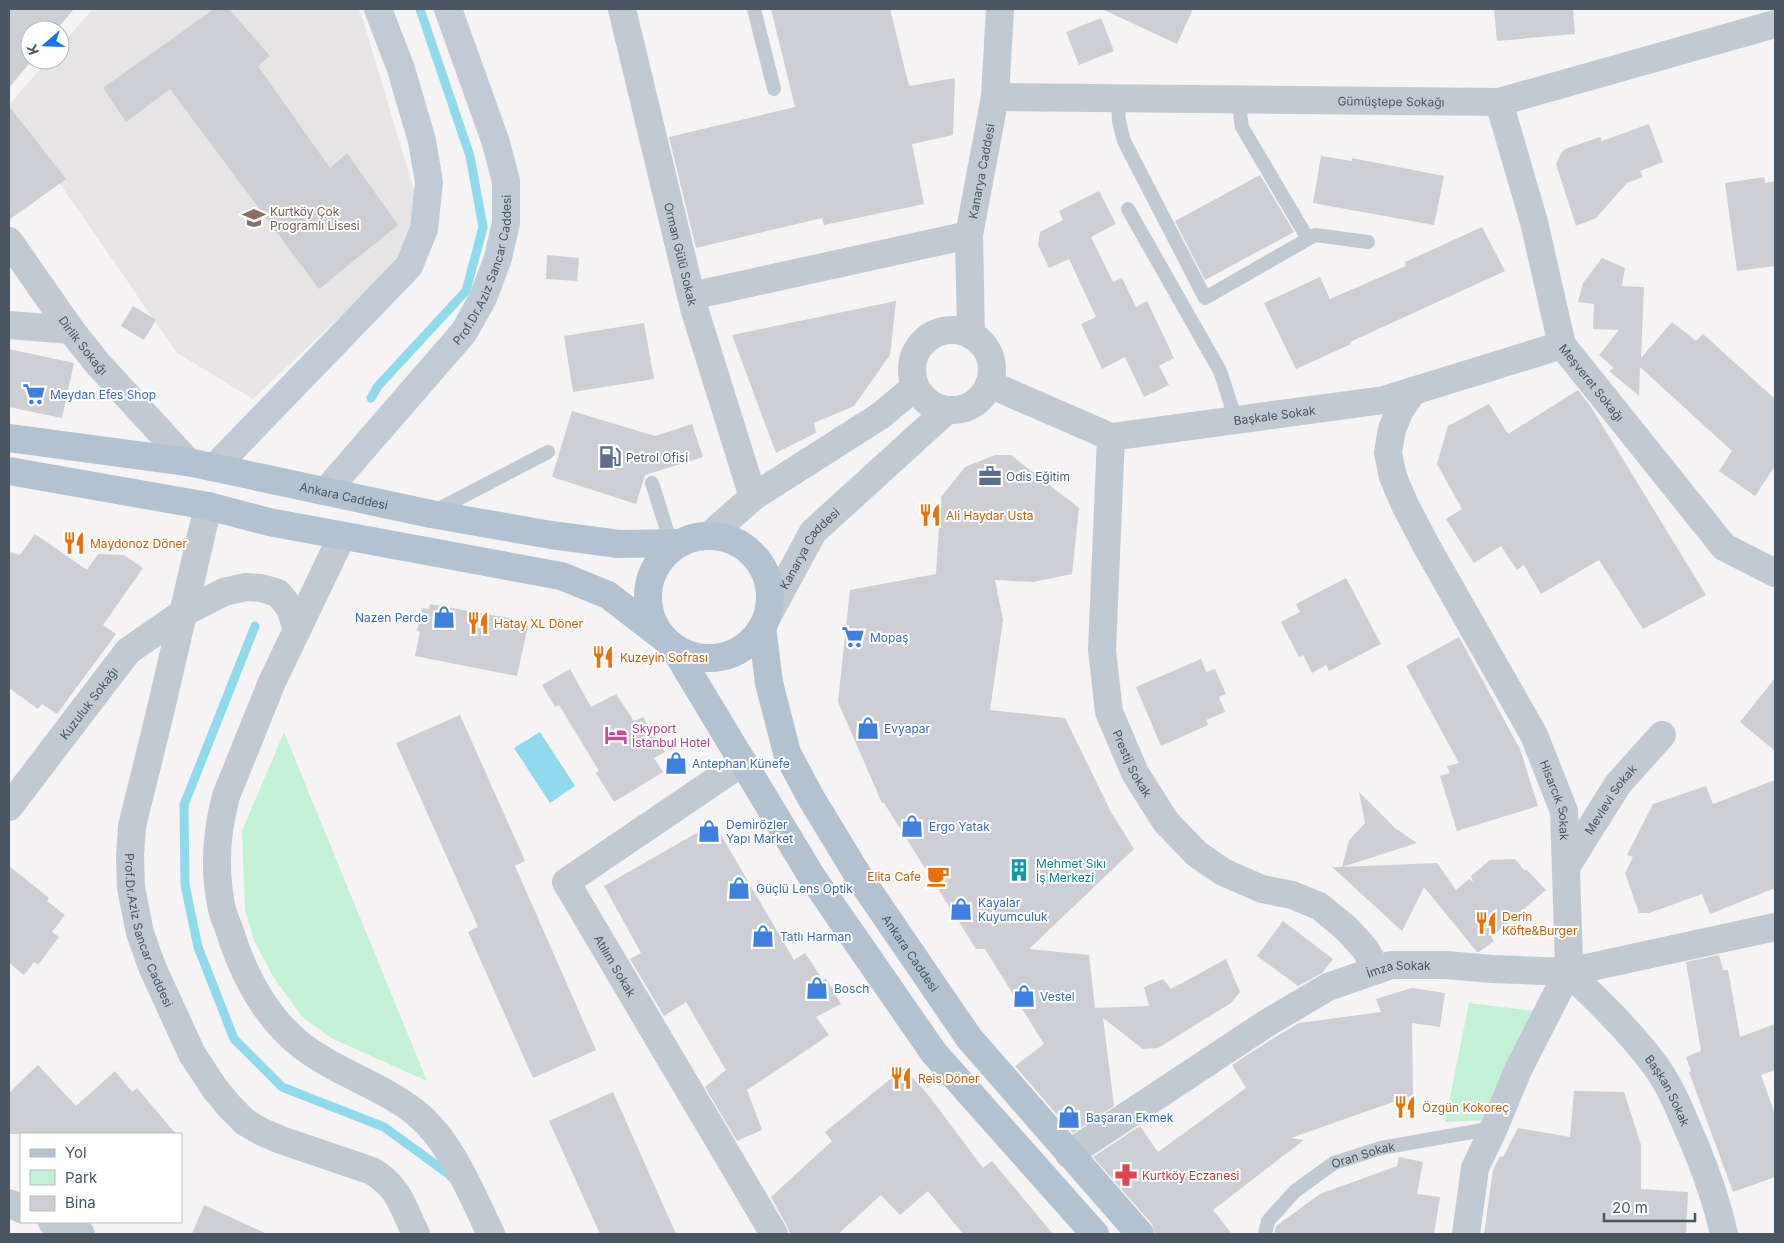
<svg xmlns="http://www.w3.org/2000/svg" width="1784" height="1243" viewBox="0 0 1784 1243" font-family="Inter,sans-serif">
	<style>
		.education { fill: #e6e4e5 }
		.green { fill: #c3f1d5 }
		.water { fill: #90daee }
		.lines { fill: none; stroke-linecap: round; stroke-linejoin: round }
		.stream { stroke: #90daee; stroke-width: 9 }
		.building { fill: #cdcfd5 }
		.lane { stroke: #c1cad2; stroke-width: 14 }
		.street { stroke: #c1cad2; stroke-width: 28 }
		.secondary { stroke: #c1cbd6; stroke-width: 28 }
		.primary { stroke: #b3c2d1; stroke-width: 28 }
		.labels { text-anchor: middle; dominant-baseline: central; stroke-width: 4; stroke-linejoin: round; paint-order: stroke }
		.street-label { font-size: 12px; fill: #4a5661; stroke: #fff }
		.education-label { font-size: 12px; fill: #785e54; stroke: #fff; text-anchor: start }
		.shop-label { font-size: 12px; fill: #366cbe; stroke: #fff; text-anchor: start }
		.service-label { font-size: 12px; fill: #4e5e75; stroke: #fff; text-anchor: start }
		.food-label { font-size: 12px; fill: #c56008; stroke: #fff; text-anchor: start }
		.hotel-label { font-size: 12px; fill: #b23c85; stroke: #fff; text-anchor: start }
		.culture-label { font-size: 12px; fill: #0d838f; stroke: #fff; text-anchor: start }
		.health-label { font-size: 12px; fill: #be3a42; stroke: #fff; text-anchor: start }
	</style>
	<rect width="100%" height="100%" fill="#f5f3f3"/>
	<path class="education" d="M 93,9 L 357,9 L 361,13 L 427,234 L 253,399 L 177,353 L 9,110 L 9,105 L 48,60 L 60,60 L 60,47 Z"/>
	<path class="green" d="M 284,732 L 427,1081 L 331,1038 L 302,1017 L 272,975 L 254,940 L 245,910 L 242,831 Z
		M 1469,1003 L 1535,1011 L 1493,1120 L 1445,1122 Z"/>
	<path class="water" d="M 540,732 L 575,786 L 550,803 L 514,748 Z"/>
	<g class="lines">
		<path class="stream" d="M 371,398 L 378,386 L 466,291 L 483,227 L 470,156 L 420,9
			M 255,626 L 184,805 L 185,885 L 198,947 L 234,1039 L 282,1087 L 384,1127 L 450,1175 L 451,1177"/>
	</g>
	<path class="building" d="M 9,9 L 74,9 L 56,30 L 30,30 L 30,60 L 32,60 L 9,88 Z
		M 214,9 L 229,9 L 270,56 L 258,66 L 330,168 L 347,153 L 398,225 L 319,289 L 170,89 L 126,122 L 103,88 Z
		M 771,9 L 890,9 L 909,86 L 955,78 L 953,135 L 912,144 L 924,204 L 824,225 L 822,218 L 696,248 L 669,137 L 795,107 Z
		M 1102,9 L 1193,9 L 1177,44 Z
		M 1494,9 L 1573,9 L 1575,34 L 1497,41 Z
		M 1101,18 L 1114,51 L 1079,65 L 1066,32 Z
		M 9,106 L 66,179 L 9,220 Z
		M 1649,124 L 1663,162 L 1640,171 L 1643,177 L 1627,183 L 1596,218 L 1576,226 L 1556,164 L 1561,153 L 1565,149 L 1600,137 L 1602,141 Z
		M 1321,156 L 1352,161 L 1352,158 L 1444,176 L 1434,225 L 1313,203 Z
		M 1260,175 L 1294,232 L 1205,280 L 1175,221 Z
		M 1764,177 L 1765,183 L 1775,181 L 1775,266 L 1737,271 L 1725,183 Z
		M 1099,191 L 1116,224 L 1091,237 L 1113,282 L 1122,278 L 1136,307 L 1147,301 L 1174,358 L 1159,366 L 1169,385 L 1144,397 L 1125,357 L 1102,369 L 1081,324 L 1096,317 L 1069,259 L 1049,268 L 1038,245 L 1040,232 L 1063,220 L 1059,211 Z
		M 1482,227 L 1505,271 L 1350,342 L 1351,344 L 1296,369 L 1264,303 L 1320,277 L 1330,299 L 1406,266 L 1405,262 Z
		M 547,255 L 579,258 L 577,281 L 546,279 Z
		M 1602,258 L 1625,268 L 1622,286 L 1644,287 L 1641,358 L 1672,322 L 1696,341 L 1703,334 L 1775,399 L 1775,466 L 1755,496 L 1719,471 L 1732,451 L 1640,367 L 1639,396 L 1609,371 L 1614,368 L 1599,355 L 1619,330 L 1593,329 L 1594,304 L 1578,302 L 1583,283 Z
		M 896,301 L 890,355 L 854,406 L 814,423 L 816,433 L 776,453 L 732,335 Z
		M 133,306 L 156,320 L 144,340 L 121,326 Z
		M 644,323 L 654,379 L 573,392 L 564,336 Z
		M 9,349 L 74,363 L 62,418 L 9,407 Z
		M 1578,390 L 1591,407 L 1706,595 L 1643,629 L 1599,560 L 1541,594 L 1524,565 L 1517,570 L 1501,546 L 1474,563 L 1446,519 L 1462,509 L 1437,464 L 1448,426 L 1489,404 L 1508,434 Z
		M 572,411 L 655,436 L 692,424 L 703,457 L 645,475 L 636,504 L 552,477 Z
		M 995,455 L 1011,455 L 1079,508 L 1072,574 L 1033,582 L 995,580 L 1003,620 L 990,710 L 1065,718 L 1111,812 L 1134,849 L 1029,949 L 1089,955 L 1095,1008 L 1149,1006 L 1144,987 L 1163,979 L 1171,989 L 1226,959 L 1240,992 L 1231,1003 L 1158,1048 L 1143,1049 L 1103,1018 L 1114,1106 L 1073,1133 L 1015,1066 L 1044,1044 L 985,949 L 976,949 L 884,803 L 882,803 L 838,702 L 850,590 L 936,574 L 941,497 L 965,467 Z
		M 35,534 L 87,570 L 98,554 L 124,555 L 143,568 L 103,625 L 116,634 L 57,714 L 42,704 L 38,709 L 9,688 L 9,552 L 20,555 Z
		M 1346,578 L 1381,644 L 1329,671 L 1326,665 L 1312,673 L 1303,655 L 1299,657 L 1281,622 L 1300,612 L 1296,604 Z
		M 430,604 L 520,620 L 519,624 L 528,626 L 517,676 L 415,656 L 420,632 L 417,631 L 422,608 L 429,609 Z
		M 1459,637 L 1520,749 L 1538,806 L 1457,831 L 1440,776 L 1450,773 L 1447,766 L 1459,763 L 1406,666 Z
		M 1201,659 L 1206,672 L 1215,669 L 1226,694 L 1219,697 L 1225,712 L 1206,720 L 1208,725 L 1161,746 L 1136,687 Z
		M 570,669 L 591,707 L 616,694 L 634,721 L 643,717 L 665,752 L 654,758 L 663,772 L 614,802 L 596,773 L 599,771 L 559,705 L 555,707 L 542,685 Z
		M 1775,678 L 1775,751 L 1740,722 Z
		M 460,715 L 525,861 L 515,866 L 596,1050 L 533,1078 L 468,932 L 478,927 L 396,743 Z
		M 1775,780 L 1775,888 L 1710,914 L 1702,894 L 1649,913 L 1639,913 L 1625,873 L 1633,857 L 1627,855 L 1653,804 L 1706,786 L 1713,804 Z
		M 1359,792 L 1395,828 L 1417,843 L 1342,867 L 1437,863 L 1456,890 L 1469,879 L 1473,882 L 1471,876 L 1490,860 L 1515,859 L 1525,871 L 1526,869 L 1546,890 L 1491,937 L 1494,941 L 1479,952 L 1477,952 L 1424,887 L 1402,931 L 1332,867 L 1342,867 L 1349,840 L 1365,823 Z
		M 714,823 L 794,960 L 805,953 L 823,980 L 826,978 L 841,1004 L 816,1017 L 829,1035 L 747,1090 L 762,1130 L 737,1141 L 705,1087 L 726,1070 L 686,1002 L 664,1016 L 630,959 L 641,953 L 604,886 Z
		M 9,866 L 49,898 L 47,901 L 65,915 L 52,932 L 59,937 L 38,965 L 34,962 L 24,975 L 9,963 Z
		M 1283,921 L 1333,959 L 1322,973 L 1298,986 L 1257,956 Z
		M 1719,955 L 1723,970 L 1728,970 L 1740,1037 L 1775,1024 L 1775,1070 L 1761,1075 L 1775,1114 L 1775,1177 L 1733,1192 L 1689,1072 L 1691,1071 L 1686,1057 L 1701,1051 L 1686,962 Z
		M 1412,988 L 1445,993 L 1440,1027 L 1412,1023 L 1413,1095 L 1291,1138 L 1304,1140 L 1213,1210 L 1232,1234 L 1155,1234 L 1152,1224 L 1093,1157 L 1140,1126 L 1158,1152 L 1246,1088 L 1232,1065 L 1261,1046 L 1299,1023 L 1381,1012 L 1376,999 Z
		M 38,1065 L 76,1106 L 115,1071 L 132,1092 L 137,1088 L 176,1134 L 9,1134 L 9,1093 Z
		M 904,1068 L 929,1096 L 983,1168 L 992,1161 L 1053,1234 L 963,1234 L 928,1191 L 900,1215 L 881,1195 L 838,1234 L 790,1234 L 787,1226 L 771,1197 L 832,1141 L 825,1132 Z
		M 1574,1091 L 1624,1092 L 1641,1145 L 1641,1189 L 1688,1192 L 1686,1234 L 1484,1234 L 1493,1170 L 1500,1156 L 1503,1157 L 1518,1128 L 1570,1137 Z
		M 613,1092 L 676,1234 L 600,1234 L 549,1121 Z
		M 1399,1157 L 1423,1162 L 1417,1194 L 1440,1197 L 1434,1234 L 1274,1234 L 1276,1226 L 1320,1194 L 1397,1166 Z
		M 204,1205 L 267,1234 L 192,1234 Z"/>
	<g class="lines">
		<g class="lane">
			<path d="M 754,9 L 774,89"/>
			<path d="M 1118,99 L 1119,121 L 1124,141 L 1205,298 L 1315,235 L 1368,242"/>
			<path d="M 1238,100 L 1242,127 L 1308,239"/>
			<path d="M 1128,209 L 1220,371 L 1236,420"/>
			<path d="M 652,483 L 671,543"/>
			<path d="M 433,512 L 548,452"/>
			<path id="s1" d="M 1265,1234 L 1268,1221 L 1295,1191 L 1334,1163 L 1381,1148 L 1494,1128"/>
		</g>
		<g class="street">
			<path id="s2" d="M 622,9 L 694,308 L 753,497"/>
			<path id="s3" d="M 995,97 L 1499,102 L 1775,24"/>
			<path id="s4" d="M 1499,102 L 1534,222 L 1562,345 L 1724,547 L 1775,573"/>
			<path id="s5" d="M 9,241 L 71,330 L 98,364 L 188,462"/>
			<path d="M 691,296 L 969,235"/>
			<path d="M 9,325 L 71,330"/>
			<circle cx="952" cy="370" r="40"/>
			<path id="s6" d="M 971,335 L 969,235 L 995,97 L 1000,9"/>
			<path id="s7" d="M 989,384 L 1111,437 L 1384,400 L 1562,345"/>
			<path id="s8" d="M 1413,391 L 1400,410 L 1392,429 L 1388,453 L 1393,477 L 1405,505 L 1427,547 L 1534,735 L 1564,811 L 1569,963 L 1568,972 L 1518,1070 L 1494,1128 L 1475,1168 L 1466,1234"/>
			<path id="s9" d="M 1111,437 L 1102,650 L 1109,712 L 1135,773 L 1166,822 L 1197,854 L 1223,872 L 1262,889 L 1292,895 L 1319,906 L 1346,928 L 1365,949 L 1377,970"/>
			<path id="s10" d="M 208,506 L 159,717 L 132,826 L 130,856 L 131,888 L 140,933 L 153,969 L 192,1054 L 215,1089 L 230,1107 L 245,1122 L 262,1132 L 281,1140 L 372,1171 C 400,1188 402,1206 416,1234"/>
			<path d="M 342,536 L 272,682 L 226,796 C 217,830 214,869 221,904 C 222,913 226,921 229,929 C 243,974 265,1017 302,1046 C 337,1073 381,1085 416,1113 C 451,1141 472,1195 491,1234"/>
			<path d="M 709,536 L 753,497 L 880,416 L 915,387"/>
			<path id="s11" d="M 768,615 L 813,532 L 947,410"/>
			<path id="s12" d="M 743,762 L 566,882 L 774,1234"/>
			<path id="s13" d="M 9,807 L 128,651 L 183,613 L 224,592 L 246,587 L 261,588 L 278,593 L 290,608 L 297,630"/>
			<path id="s14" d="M 1566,867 L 1618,784 L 1662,735"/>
			<path id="s15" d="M 1568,972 C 1598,1000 1633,1034 1657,1068 C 1670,1086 1679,1108 1688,1129 C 1703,1163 1716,1198 1724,1234"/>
			<path id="s16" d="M 1069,1154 L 1267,1023 L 1328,987 L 1391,965 L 1446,965 L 1492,969 L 1568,972 L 1775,927"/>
			<path d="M 9,1203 L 21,1209"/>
			<path d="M 52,1222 L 81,1234"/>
		</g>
		<g class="secondary">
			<path d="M 215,467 L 409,266 L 424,229 L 429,182 L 422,141 L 401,69 L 378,9"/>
			<path id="s17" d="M 327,490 L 464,332 L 483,298 L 498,258 L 506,223 L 506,181 L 495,140 L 448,9"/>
		</g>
		<g class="primary">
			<path id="s18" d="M 9,438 L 188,462 L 431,514 L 551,535 L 619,544 L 679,543"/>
			<path d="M 9,471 L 208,506 L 269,522 L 561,576 L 608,595 L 660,635"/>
			<circle cx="709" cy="597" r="61"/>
			<path id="s19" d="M 762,627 L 769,683 L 787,753 L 811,798 L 859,877 L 969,1038 L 1140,1234"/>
			<path d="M 674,648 L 812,877 L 934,1053 L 1095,1234"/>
		</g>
	</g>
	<defs>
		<symbol id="school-bare" viewBox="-9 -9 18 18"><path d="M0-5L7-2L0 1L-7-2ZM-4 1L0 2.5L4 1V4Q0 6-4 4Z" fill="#8d6e63" stroke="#fff" stroke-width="2.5" paint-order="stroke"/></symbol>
		<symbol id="supermarket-bare" viewBox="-9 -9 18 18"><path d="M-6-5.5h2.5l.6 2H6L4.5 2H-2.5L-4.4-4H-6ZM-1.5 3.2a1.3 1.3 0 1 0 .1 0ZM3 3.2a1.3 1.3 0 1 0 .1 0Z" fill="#3f7fe0" stroke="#fff" stroke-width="2.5" paint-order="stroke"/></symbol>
		<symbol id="fuel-bare" viewBox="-9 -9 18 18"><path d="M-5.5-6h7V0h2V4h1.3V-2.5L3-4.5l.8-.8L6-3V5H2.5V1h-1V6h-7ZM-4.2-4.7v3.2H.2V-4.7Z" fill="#5c6f8a" stroke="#fff" stroke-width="2.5" paint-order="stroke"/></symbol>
		<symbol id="office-bare" viewBox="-9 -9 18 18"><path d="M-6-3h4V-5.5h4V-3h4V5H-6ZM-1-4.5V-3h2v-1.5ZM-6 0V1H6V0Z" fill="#5c6f8a" stroke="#fff" stroke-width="2.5" paint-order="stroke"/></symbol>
		<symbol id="restaurant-bare" viewBox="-9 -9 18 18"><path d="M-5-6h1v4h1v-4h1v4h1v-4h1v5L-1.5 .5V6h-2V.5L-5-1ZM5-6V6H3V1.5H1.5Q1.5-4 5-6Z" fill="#e8710a" stroke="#fff" stroke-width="2.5" paint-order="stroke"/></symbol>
		<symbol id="shop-bare" viewBox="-9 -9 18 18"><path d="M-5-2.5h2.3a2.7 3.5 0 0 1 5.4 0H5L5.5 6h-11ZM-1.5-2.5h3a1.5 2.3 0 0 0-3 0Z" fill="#3f7fe0" stroke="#fff" stroke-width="2.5" paint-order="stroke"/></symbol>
		<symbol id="hotel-bare" viewBox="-9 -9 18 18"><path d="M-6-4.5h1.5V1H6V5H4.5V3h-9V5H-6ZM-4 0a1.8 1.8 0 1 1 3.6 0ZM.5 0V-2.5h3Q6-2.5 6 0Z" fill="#d1479c" stroke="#fff" stroke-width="2.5" paint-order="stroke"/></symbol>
		<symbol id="building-bare" viewBox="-9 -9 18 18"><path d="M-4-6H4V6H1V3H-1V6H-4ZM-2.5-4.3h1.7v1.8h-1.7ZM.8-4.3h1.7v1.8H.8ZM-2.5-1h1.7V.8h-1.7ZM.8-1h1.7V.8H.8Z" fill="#0f9aa8" stroke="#fff" stroke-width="2.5" paint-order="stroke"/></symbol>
		<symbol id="cafe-bare" viewBox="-9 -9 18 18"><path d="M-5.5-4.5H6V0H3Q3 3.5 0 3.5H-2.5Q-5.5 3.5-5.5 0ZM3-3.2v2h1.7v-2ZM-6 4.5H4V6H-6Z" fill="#e8710a" stroke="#fff" stroke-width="2.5" paint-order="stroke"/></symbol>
		<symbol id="pharmacy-bare" viewBox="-9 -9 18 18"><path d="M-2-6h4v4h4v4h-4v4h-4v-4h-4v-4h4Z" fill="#e0444e" stroke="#fff" stroke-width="2.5" paint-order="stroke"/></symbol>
	</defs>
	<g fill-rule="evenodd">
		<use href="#school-bare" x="238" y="202" width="32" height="32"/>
		<use href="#supermarket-bare" x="18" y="378" width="32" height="32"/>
		<use href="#fuel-bare" x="594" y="441" width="32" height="32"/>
		<use href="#office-bare" x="974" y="460" width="32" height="32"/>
		<use href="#restaurant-bare" x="914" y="499" width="32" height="32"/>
		<use href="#restaurant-bare" x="58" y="527" width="32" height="32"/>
		<use href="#shop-bare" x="428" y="601" width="32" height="32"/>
		<use href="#restaurant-bare" x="462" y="607" width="32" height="32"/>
		<use href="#supermarket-bare" x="837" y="621" width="32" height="32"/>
		<use href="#restaurant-bare" x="587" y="641" width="32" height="32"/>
		<use href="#shop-bare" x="852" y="712" width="32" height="32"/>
		<use href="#hotel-bare" x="600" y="719" width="32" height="32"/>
		<use href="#shop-bare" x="660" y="747" width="32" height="32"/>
		<use href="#shop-bare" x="896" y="810" width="32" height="32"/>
		<use href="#shop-bare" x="693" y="815" width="32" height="32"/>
		<use href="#building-bare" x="1003" y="854" width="32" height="32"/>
		<use href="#cafe-bare" x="922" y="860" width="32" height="32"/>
		<use href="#shop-bare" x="723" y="872" width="32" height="32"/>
		<use href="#shop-bare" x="945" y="893" width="32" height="32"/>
		<use href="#restaurant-bare" x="1470" y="907" width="32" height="32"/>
		<use href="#shop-bare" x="747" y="920" width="32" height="32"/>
		<use href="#shop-bare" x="801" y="972" width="32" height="32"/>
		<use href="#shop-bare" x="1008" y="980" width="32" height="32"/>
		<use href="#restaurant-bare" x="885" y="1062" width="32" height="32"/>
		<use href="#restaurant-bare" x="1389" y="1091" width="32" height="32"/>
		<use href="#shop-bare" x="1053" y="1101" width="32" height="32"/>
		<use href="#pharmacy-bare" x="1110" y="1159" width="32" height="32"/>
	</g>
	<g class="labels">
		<g class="street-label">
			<text stroke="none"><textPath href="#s3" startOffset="396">Gümüştepe Sokağı</textPath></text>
			<text stroke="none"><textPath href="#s6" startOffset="165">Kanarya Caddesi</textPath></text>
			<text stroke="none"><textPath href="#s2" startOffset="252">Orman Gülü Sokak</textPath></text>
			<text stroke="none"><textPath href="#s17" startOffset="275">Prof.Dr.Aziz Sancar Caddesi</textPath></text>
			<text stroke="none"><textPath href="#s5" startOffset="128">Dirlik Sokağı</textPath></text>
			<text stroke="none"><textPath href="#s4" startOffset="299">Meşveret Sokağı</textPath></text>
			<text stroke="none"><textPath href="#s7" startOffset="298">Başkale Sokak</textPath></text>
			<text stroke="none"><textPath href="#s18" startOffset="340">Ankara Caddesi</textPath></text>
			<text stroke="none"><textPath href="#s11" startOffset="79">Kanarya Caddesi</textPath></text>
			<text stroke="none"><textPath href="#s13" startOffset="131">Kuzuluk Sokağı</textPath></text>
			<text stroke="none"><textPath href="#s9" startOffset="332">Prestij Sokak</textPath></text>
			<text stroke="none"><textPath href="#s14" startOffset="81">Mevlevi Sokak</textPath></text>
			<text stroke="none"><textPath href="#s8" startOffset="456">Hisarcık Sokak</textPath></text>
			<text stroke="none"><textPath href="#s10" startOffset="436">Prof.Dr.Aziz Sancar Caddesi</textPath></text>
			<text stroke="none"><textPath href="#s19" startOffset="364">Ankara Caddesi</textPath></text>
			<text stroke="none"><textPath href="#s12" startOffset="311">Atılım Sokak</textPath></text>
			<text stroke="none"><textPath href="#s16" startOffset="382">İmza Sokak</textPath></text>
			<text stroke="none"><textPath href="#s15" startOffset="156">Başkan Sokak</textPath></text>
			<text stroke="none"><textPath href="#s1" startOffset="132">Oran Sokak</textPath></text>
		</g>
		<g class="education-label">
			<text x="270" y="211">Kurtköy Çok<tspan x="270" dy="14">Programlı Lisesi</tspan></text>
		</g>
		<g class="shop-label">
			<text x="50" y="394">Meydan Efes Shop</text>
			<text x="428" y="617" text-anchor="end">Nazen Perde</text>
			<text x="870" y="637">Mopaş</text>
			<text x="884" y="728">Evyapar</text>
			<text x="692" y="763">Antephan Künefe</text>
			<text x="726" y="824">Demirözler<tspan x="726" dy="14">Yapı Market</tspan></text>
			<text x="929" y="826">Ergo Yatak</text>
			<text x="756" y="888">Güçlü Lens Optik</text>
			<text x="978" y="902">Kayalar<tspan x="978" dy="14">Kuyumculuk</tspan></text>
			<text x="780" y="936">Tatlı Harman</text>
			<text x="834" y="988">Bosch</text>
			<text x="1040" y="996">Vestel</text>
			<text x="1086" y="1117">Başaran Ekmek</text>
		</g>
		<g class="service-label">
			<text x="626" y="457">Petrol Ofisi</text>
			<text x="1006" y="476">Odis Eğitim</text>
		</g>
		<g class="food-label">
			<text x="946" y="515">Ali Haydar Usta</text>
			<text x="90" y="543">Maydonoz Döner</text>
			<text x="494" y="623">Hatay XL Döner</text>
			<text x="620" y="657">Kuzeyin Sofrası</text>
			<text x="921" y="876" text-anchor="end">Elita Cafe</text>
			<text x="1502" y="916">Derin<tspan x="1502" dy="14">Köfte&amp;Burger</tspan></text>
			<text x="918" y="1078">Reis Döner</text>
			<text x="1422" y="1107">Özgün Kokoreç</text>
		</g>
		<g class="hotel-label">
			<text x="632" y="728">Skyport<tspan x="632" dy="14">İstanbul Hotel</tspan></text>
		</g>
		<g class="culture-label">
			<text x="1036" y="863">Mehmet Sıkı<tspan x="1036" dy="14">İş Merkezi</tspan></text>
		</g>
		<g class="health-label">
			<text x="1142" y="1175">Kurtköy Eczanesi</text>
		</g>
	</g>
	<rect width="1784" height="1243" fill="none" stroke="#4a5661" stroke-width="20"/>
	<rect x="20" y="1133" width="162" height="90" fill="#ffffff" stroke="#b7bbc0"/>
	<rect x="30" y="1149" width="25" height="8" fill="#b3c2d1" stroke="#b7bbc0"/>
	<text x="65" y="1158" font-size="15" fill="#4a5661">Yol</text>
	<rect x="30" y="1170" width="25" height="15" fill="#c3f1d5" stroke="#b7bbc0"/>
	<text x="65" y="1183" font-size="15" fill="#4a5661">Park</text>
	<rect x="30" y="1196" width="25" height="15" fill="#cdcfd5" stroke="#b7bbc0"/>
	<text x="65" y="1208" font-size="15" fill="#4a5661">Bina</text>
	<g transform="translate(45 45) rotate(250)"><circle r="24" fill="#ffffff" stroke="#b7bbc0"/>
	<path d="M0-4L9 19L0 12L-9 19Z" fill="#1a73e8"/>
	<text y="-8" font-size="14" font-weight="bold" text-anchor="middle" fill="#4a5661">K</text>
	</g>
	<path d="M1604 1213v8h91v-8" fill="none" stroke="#4a5661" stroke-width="2.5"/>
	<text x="1612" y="1213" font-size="15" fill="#4a5661" stroke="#ffffff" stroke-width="4" paint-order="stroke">20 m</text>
</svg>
